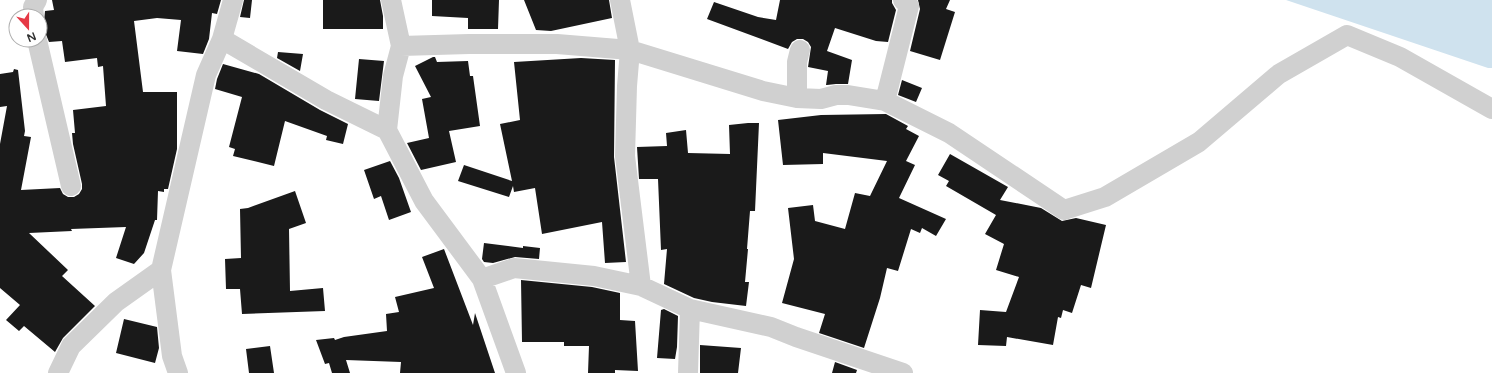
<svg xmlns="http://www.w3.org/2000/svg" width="1492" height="373" viewBox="0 0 1492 373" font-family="'Varela Round',sans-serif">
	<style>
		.water { fill: #cfe2ee }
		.building { fill: #1a1a1a }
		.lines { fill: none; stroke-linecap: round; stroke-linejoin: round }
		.street { stroke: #d0d0d0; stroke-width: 20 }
	</style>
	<rect width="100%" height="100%" fill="#fff"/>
	<path class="water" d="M 1286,0 L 1492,0 L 1492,68 L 1488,68 Z"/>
	<path class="building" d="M 52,0 L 221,0 L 217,14 L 212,13 L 209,39 L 203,54 L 177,51 L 181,20 L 157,18 L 134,21 L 143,92 L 177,92 L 177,149 L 168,189 L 164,189 L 164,192 L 158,191 L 157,220 L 155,220 L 144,253 L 134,264 L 116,258 L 126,227 L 71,229 L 72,231 L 29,233 L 68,270 L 62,276 L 95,306 L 63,338 L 55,352 L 24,326 L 19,331 L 6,320 L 20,305 L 0,288 L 0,144 L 7,106 L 0,107 L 0,74 L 13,72 L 14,69 L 18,70 L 25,131 L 24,136 L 31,137 L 21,190 L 60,188 L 63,194 L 68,197 L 74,197 L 79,194 L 82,189 L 82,184 L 73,144 L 72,133 L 75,133 L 73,110 L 106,106 L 103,66 L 98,67 L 97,58 L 65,62 L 62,41 L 49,42 L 45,32 L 44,22 L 45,11 L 54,10 Z
		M 244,0 L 252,0 L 250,18 L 240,17 Z
		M 323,0 L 380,0 L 383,16 L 383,29 L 323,29 Z
		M 432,0 L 499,0 L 498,29 L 468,29 L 468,18 L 432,16 Z
		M 524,0 L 609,0 L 612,18 L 551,31 L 536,30 Z
		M 780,0 L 892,0 L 892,3 L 896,10 L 888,42 L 876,41 L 835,28 L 827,51 L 852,60 L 848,84 L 836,84 L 827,85 L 826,85 L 828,71 L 808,67 L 811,47 L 808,42 L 803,39 L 797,39 L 792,42 L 788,49 L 707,19 L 714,2 L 758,17 L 776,20 Z
		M 918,0 L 950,0 L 946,9 L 955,12 L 940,60 L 910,51 L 920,9 Z
		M 278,52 L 303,54 L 300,71 L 277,58 Z
		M 433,57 L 435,57 L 437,62 L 468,61 L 470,76 L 473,76 L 480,126 L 449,131 L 456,162 L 421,170 L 407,143 L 429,138 L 422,99 L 431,97 L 415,66 Z
		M 581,58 L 615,60 L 614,157 L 626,262 L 605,263 L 602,222 L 542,234 L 535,188 L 514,192 L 513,186 L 509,197 L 458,181 L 464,165 L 512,181 L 500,124 L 520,120 L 514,62 Z
		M 359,59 L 384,61 L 379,101 L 355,99 Z
		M 223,64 L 259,74 L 320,110 L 348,124 L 343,144 L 326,140 L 327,136 L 285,121 L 274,166 L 233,156 L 235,149 L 229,147 L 242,97 L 215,89 L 217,79 Z
		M 902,80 L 922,88 L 916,102 L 898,95 Z
		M 886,114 L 908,126 L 906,129 L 919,136 L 906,161 L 915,165 L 899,198 L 946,219 L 936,236 L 922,228 L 920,233 L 911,229 L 898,271 L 887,268 L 880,298 L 864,348 L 819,333 L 825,314 L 782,303 L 794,259 L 788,208 L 813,205 L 815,221 L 845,229 L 855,193 L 870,196 L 887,161 L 823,153 L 823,164 L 783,165 L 778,120 L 821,115 Z
		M 748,123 L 759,123 L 755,211 L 750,211 L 747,249 L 748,249 L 745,282 L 749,282 L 746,306 L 712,302 L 694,298 L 664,284 L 667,249 L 661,250 L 658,179 L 639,179 L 637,147 L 667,146 L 666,133 L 686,130 L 688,153 L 730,154 L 729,125 Z
		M 950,154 L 1008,187 L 1000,200 L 1041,208 L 1062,221 L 1076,218 L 1106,225 L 1091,288 L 1081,285 L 1072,313 L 1063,310 L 1061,318 L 1058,317 L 1053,345 L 1007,337 L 1006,346 L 978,345 L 980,310 L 1006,312 L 1019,277 L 996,270 L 1004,244 L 985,234 L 996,215 L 946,186 L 949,181 L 938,175 Z
		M 390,161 L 399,178 L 411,212 L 389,220 L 381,196 L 374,199 L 364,170 Z
		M 295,191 L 306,223 L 289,229 L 290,291 L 323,288 L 325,311 L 242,314 L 240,289 L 226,289 L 225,259 L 241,258 L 240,209 L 248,208 Z
		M 484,243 L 523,248 L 523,246 L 540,248 L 539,259 L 515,257 L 493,263 L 484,262 L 482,259 Z
		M 444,249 L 473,325 L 475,313 L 495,373 L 400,373 L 401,362 L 346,360 L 350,373 L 332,373 L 329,363 L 325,364 L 316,340 L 334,338 L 335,340 L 344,337 L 387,331 L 386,314 L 399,312 L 395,297 L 434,288 L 422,257 Z
		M 521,280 L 592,287 L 620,293 L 620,320 L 635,321 L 638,371 L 615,370 L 615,373 L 588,373 L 589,346 L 564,346 L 564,342 L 522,342 Z
		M 664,309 L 678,316 L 677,347 L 675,359 L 657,358 L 661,310 Z
		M 124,319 L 157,327 L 159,348 L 155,363 L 116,353 Z
		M 700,345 L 741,348 L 738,373 L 700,373 Z
		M 270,346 L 274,373 L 249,373 L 246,349 Z
		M 835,362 L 857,370 L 856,373 L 832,373 Z"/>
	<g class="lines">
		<path class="street" d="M 391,0 L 401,46 L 393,76 L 387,130 L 424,201 L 482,279 L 516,373
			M 620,0 L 630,50 L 627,86 L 625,156 L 641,286
			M 34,16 L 33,7 L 37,0
			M 222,39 L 326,100 L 387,130
			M 37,40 L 71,186
			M 401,46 L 469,44 L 557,44 L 630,50 L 763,91 L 797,98 L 821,99 L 836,95 L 848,95 L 885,101 L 949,133 L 1064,210 L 1105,197 L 1199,142 L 1279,74 L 1347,35 L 1400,57 L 1492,109
			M 797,98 L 797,62 L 800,50
			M 885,101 L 909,6 L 903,0
			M 482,279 L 514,268 L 594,276 L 641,286 L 690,309 L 771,327 L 796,337 L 903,373
			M 58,373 L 71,346 L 116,302 L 161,270
			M 178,373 L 172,356 L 161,270 L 206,75 L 222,39 L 233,0
			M 688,373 L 690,309"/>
	</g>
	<g transform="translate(28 28) rotate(159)"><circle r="19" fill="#ffffff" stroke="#adadad"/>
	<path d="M0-3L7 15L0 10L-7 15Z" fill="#e63946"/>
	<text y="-6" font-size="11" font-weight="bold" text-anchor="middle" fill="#333333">N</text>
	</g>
</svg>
